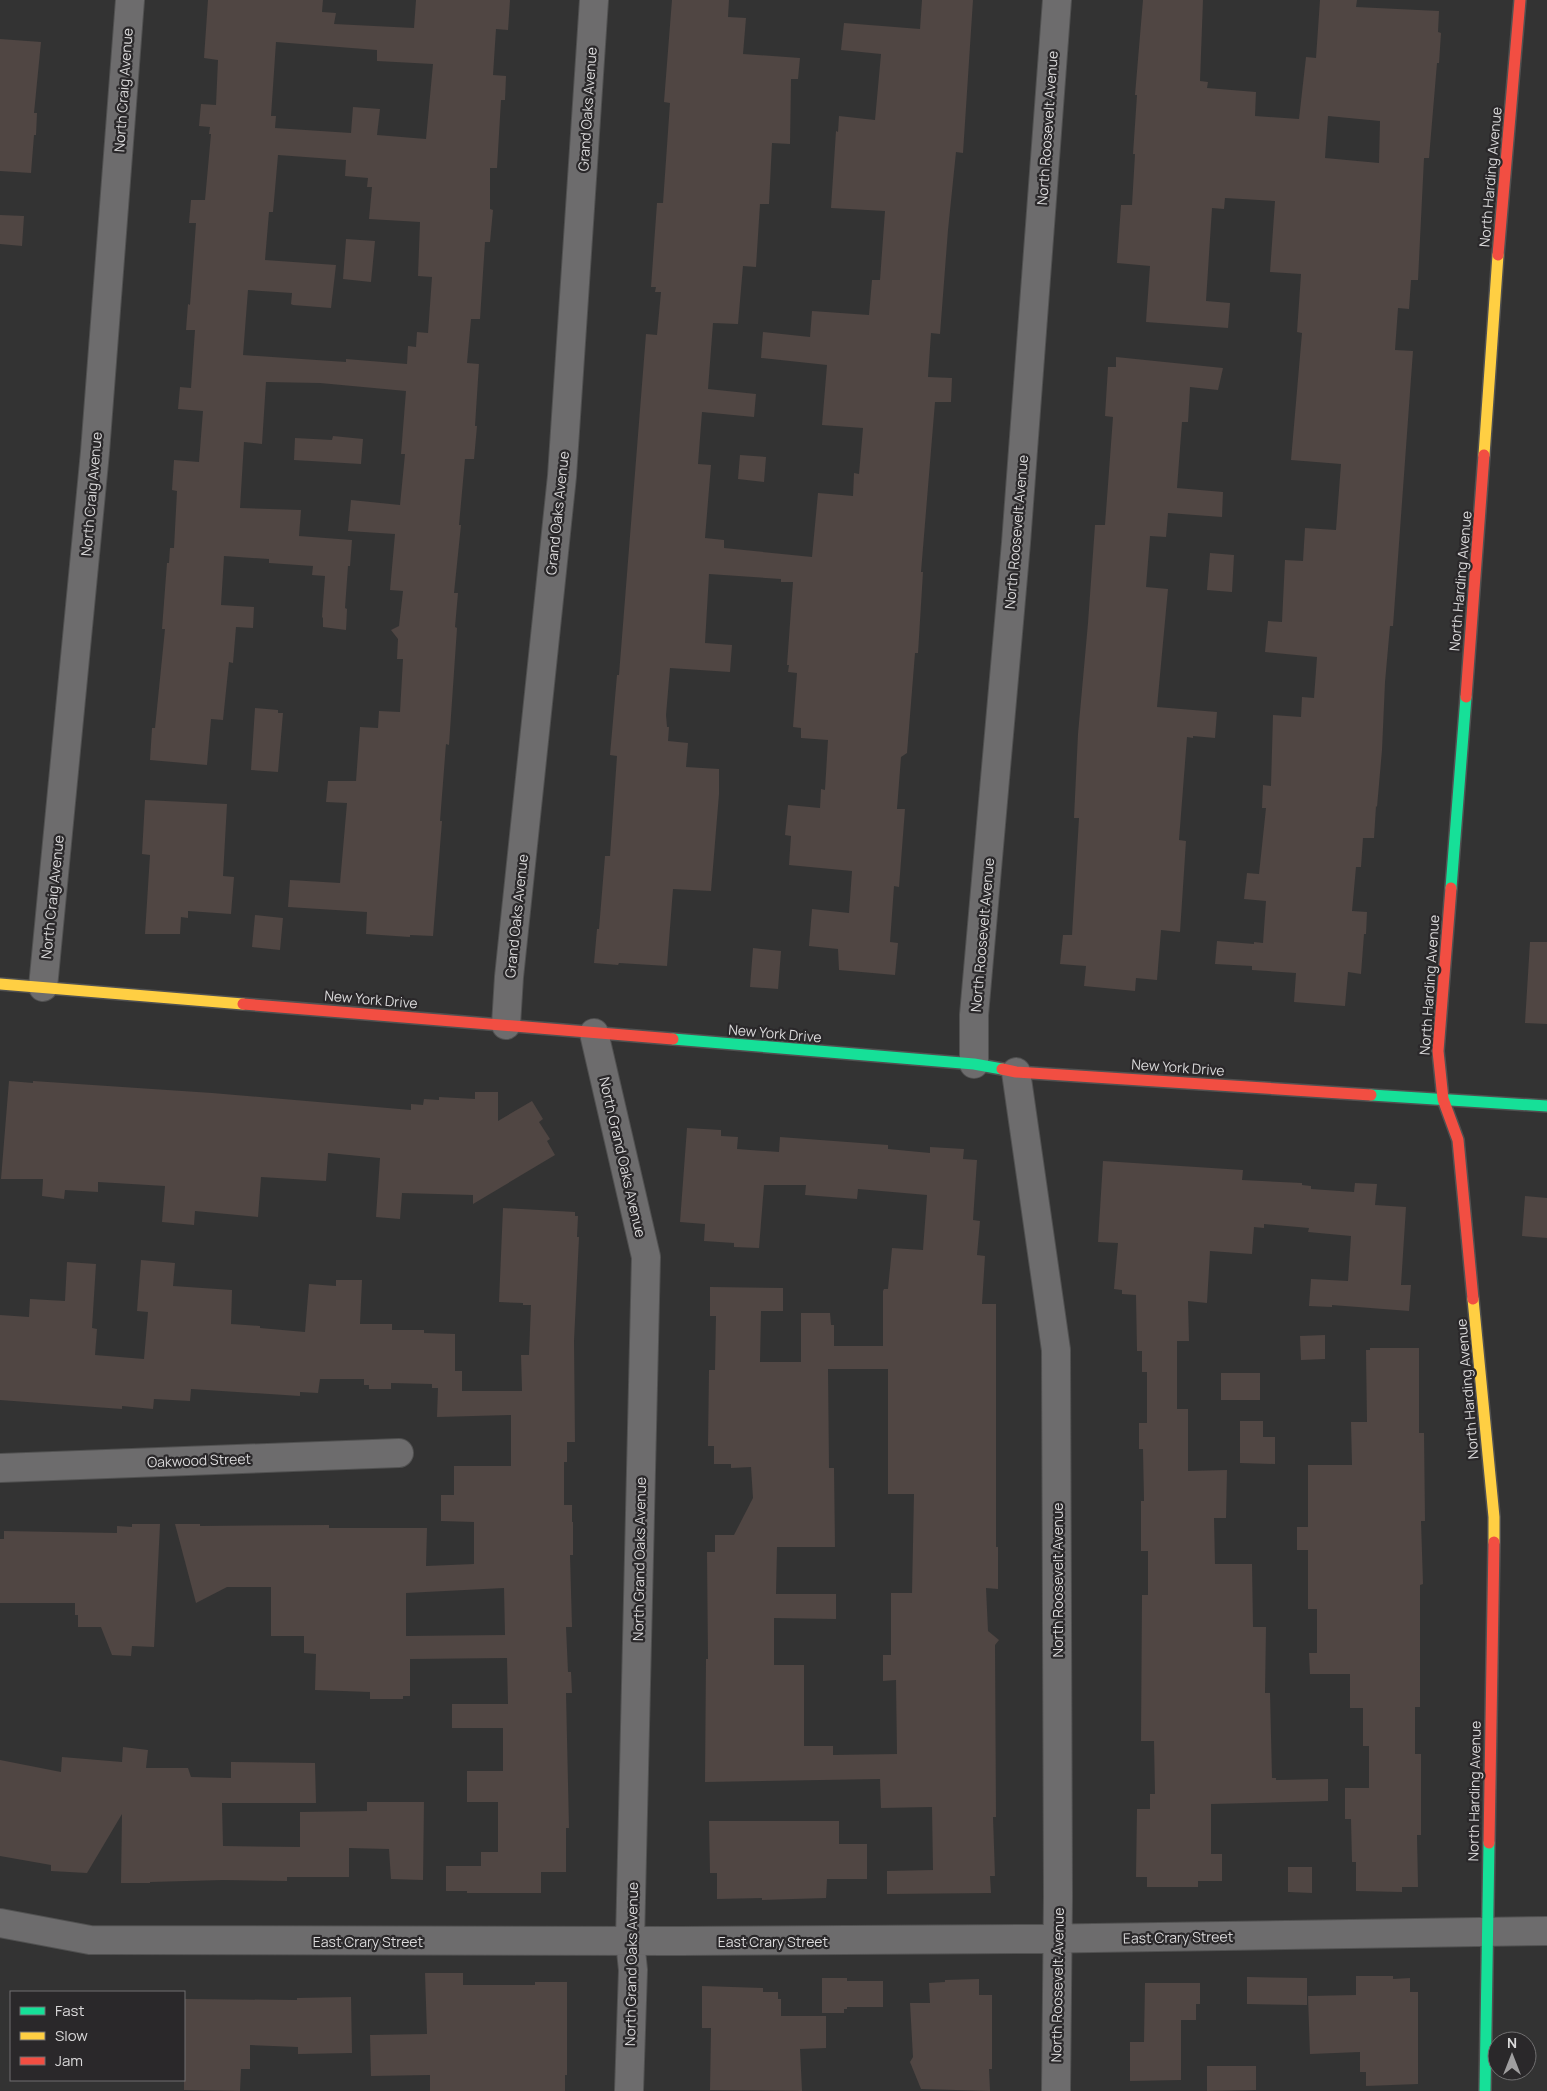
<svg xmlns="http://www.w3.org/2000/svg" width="1547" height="2091" viewBox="0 0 1547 2091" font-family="Manrope,sans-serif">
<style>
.building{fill:#504643;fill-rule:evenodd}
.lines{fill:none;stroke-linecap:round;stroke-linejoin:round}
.street-casing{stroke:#515151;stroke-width:30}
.fast-casing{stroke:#515151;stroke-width:14}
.slow-casing{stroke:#515151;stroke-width:14}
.jam-casing{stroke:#515151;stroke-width:14}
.street{stroke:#6d6c6d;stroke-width:28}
.fast{stroke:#16e098;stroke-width:11}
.slow{stroke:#ffcf43;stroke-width:11}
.jam{stroke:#f24e42;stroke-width:11}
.labels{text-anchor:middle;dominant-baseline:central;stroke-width:4.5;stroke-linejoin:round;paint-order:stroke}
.street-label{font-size:14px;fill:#dad9da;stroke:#2a282a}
</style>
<rect width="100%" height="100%" fill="#333"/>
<path class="building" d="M 208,0 L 323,0 L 322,12 L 336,13 L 334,24 L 414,28 L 416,0 L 510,0 L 508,30 L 496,29 L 493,75 L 506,76 L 505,100 L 501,100 L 497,168 L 490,168 L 490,209 L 493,210 L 490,242 L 485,242 L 480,319 L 471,319 L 467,363 L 479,364 L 475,426 L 477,426 L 474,459 L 465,459 L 459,525 L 461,525 L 454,593 L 458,593 L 455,627 L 457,628 L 449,745 L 446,744 L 440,821 L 442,821 L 433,936 L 410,935 L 410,937 L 366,934 L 367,912 L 288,907 L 290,880 L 340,883 L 347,803 L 326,802 L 328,781 L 356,781 L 360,727 L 378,728 L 379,711 L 400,712 L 403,659 L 397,659 L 398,639 L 391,630 L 399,626 L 403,591 L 390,590 L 395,534 L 348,531 L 351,500 L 400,505 L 405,454 L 401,454 L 406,391 L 320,383 L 266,382 L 262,444 L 244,442 L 240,508 L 301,510 L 299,536 L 352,540 L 350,566 L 348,566 L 345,608 L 347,609 L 346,630 L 323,627 L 323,618 L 322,617 L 325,576 L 312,575 L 313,566 L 269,563 L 269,559 L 224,556 L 221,605 L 254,607 L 253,628 L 236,627 L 233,663 L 229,662 L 223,720 L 211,719 L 207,765 L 150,760 L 152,728 L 155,728 L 165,629 L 162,629 L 167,563 L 169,563 L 170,548 L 174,548 L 177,491 L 172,490 L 174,460 L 199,462 L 203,411 L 178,409 L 180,387 L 191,388 L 195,330 L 186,330 L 188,304 L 190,305 L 196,223 L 189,223 L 191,200 L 205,200 L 211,134 L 209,134 L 210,127 L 199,126 L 201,104 L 216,105 L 218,60 L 204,58 ZM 276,42 L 377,50 L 377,61 L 433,64 L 426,139 L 377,135 L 380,109 L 353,107 L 351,133 L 275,128 L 276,116 L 271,116 ZM 278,155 L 346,160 L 345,176 L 368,178 L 367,187 L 372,187 L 369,219 L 420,222 L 418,276 L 432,277 L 428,333 L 417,332 L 416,347 L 408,346 L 407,364 L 346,359 L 346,362 L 243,355 L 248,290 L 292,293 L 291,304 L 293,305 L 331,308 L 336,265 L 265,260 L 269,212 L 273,212 Z
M 672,0 L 729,0 L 728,17 L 746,18 L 743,54 L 800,58 L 798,79 L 791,79 L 790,144 L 772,143 L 769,204 L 760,204 L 756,267 L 743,266 L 738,324 L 713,323 L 708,389 L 756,394 L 754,417 L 702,412 L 698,464 L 711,465 L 705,538 L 724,540 L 724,548 L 812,557 L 818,493 L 853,496 L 854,473 L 859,474 L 863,428 L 822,425 L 827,365 L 761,358 L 763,332 L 810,337 L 812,311 L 869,315 L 872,280 L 880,280 L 885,211 L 831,208 L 836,131 L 838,132 L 839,116 L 875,120 L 881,54 L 841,50 L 844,23 L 920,29 L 922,0 L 973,0 L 963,153 L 956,152 L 948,230 L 940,334 L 931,333 L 928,377 L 952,378 L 951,402 L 935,402 L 921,572 L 923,572 L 918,653 L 915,653 L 907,753 L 901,757 L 897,809 L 905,809 L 899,887 L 894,886 L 890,942 L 898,943 L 895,975 L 839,970 L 838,949 L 809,946 L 812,909 L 849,913 L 852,871 L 789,865 L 791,836 L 785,835 L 788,805 L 820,808 L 821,789 L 825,790 L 828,740 L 801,738 L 801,728 L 793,727 L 797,673 L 788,672 L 789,665 L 787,665 L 793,582 L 781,582 L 781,579 L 709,574 L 705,643 L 732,645 L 730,672 L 670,668 L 666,715 L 667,727 L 669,727 L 668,741 L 688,743 L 686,767 L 719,769 L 719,794 L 711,891 L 673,889 L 667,966 L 619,963 L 618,965 L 594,963 L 597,929 L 599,929 L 605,856 L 610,856 L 617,756 L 610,755 L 617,675 L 619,675 L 646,334 L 657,335 L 661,292 L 655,292 L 656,287 L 651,287 L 657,203 L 663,203 L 670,103 L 664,102 Z
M 1143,0 L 1203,0 L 1200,81 L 1208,82 L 1207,88 L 1256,92 L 1255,116 L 1299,119 L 1306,57 L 1316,58 L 1320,0 L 1357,0 L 1356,7 L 1439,11 L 1438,32 L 1441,33 L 1439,63 L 1437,63 L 1429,158 L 1424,158 L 1418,280 L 1411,280 L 1409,309 L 1398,308 L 1395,350 L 1413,351 L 1393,626 L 1390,626 L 1385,682 L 1382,750 L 1377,807 L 1376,806 L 1374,838 L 1363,838 L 1361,867 L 1356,867 L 1352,911 L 1367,912 L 1366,934 L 1364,934 L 1361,974 L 1348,972 L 1345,1006 L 1294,1002 L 1296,973 L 1252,970 L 1252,966 L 1215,964 L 1217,941 L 1254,944 L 1254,942 L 1263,943 L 1266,901 L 1244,899 L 1247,873 L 1259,874 L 1266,808 L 1262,808 L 1263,785 L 1271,786 L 1273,715 L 1301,717 L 1302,697 L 1314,698 L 1317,657 L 1265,652 L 1268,621 L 1282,622 L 1285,560 L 1303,561 L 1305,528 L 1336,530 L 1341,464 L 1291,460 L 1302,333 L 1297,332 L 1301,274 L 1270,272 L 1275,201 L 1225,198 L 1224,209 L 1212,208 L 1206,301 L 1230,303 L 1228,328 L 1146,322 L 1150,266 L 1117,263 L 1121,205 L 1132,205 L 1135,154 L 1133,154 L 1137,95 L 1135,95 ZM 1328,116 L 1380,121 L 1379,163 L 1325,158 Z
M 0,39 L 41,42 L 34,113 L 37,113 L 36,135 L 34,135 L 31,173 L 0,171 Z
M 0,215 L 24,216 L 22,246 L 0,244 Z
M 346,239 L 375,241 L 371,282 L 343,279 Z
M 1116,357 L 1223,368 L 1218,390 L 1190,387 L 1188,422 L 1182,422 L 1177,488 L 1223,492 L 1222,517 L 1168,513 L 1166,537 L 1150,536 L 1146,587 L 1168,589 L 1157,707 L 1217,712 L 1215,738 L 1193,736 L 1193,738 L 1187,737 L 1179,840 L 1186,841 L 1180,932 L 1161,930 L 1157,980 L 1136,978 L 1135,991 L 1084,986 L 1086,966 L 1060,964 L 1063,935 L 1072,935 L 1079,818 L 1074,818 L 1078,734 L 1088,623 L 1095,525 L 1105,525 L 1113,417 L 1105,416 L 1108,367 L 1116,367 Z
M 333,436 L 363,439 L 361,464 L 294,460 L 295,438 L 332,440 Z
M 740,455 L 766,457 L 764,482 L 738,479 Z
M 1210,553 L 1234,555 L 1232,592 L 1207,590 Z
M 255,708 L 278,710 L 278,713 L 283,713 L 278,772 L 251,770 Z
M 145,800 L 227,804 L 223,876 L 234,877 L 231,914 L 188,911 L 188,918 L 181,917 L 180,934 L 145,934 L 150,855 L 142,854 Z
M 255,915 L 283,918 L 280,950 L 252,947 Z
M 1530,942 L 1547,942 L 1547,1024 L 1525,1023 Z
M 753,948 L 781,951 L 778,989 L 750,987 Z
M 9,1081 L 33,1083 L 33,1081 L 212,1093 L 411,1110 L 411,1104 L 423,1105 L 424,1099 L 439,1100 L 439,1097 L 475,1099 L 475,1092 L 498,1092 L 498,1121 L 532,1101 L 543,1119 L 539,1122 L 550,1139 L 547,1141 L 555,1155 L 473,1204 L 473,1195 L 402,1193 L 400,1219 L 376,1217 L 380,1158 L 328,1153 L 326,1181 L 261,1177 L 258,1217 L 195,1211 L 194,1225 L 162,1222 L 165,1186 L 98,1182 L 98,1192 L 65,1190 L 64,1199 L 42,1196 L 43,1179 L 1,1179 Z
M 687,1128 L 721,1130 L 721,1136 L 738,1137 L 737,1149 L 779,1152 L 780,1137 L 888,1145 L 888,1149 L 930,1153 L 930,1147 L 964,1149 L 963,1159 L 977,1160 L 973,1220 L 980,1221 L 977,1255 L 985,1256 L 982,1304 L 996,1304 L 996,1547 L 998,1547 L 998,1589 L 986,1588 L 988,1631 L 999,1640 L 995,1645 L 996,1817 L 993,1817 L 995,1876 L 990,1876 L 991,1893 L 887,1894 L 887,1871 L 933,1870 L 932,1807 L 881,1808 L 880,1779 L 705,1782 L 706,1659 L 708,1659 L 707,1552 L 715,1552 L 715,1535 L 734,1535 L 753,1498 L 751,1467 L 731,1468 L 731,1464 L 714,1464 L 714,1446 L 708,1446 L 709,1370 L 715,1370 L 716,1316 L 710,1316 L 710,1287 L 783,1288 L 783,1311 L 761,1311 L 760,1362 L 801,1362 L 801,1313 L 830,1313 L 831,1325 L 834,1325 L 834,1346 L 883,1346 L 883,1291 L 884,1289 L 888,1289 L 892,1248 L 923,1250 L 927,1195 L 858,1189 L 857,1199 L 805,1195 L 806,1185 L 764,1185 L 759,1248 L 734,1247 L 734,1243 L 704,1241 L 705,1224 L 680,1222 ZM 828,1369 L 888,1369 L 888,1494 L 914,1494 L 912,1593 L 891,1593 L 891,1655 L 883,1655 L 883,1681 L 896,1680 L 897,1754 L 833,1755 L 833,1746 L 804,1746 L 804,1665 L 774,1665 L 774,1618 L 836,1619 L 836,1594 L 776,1594 L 777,1547 L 835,1547 L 834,1468 L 829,1468 Z
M 1103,1161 L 1243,1170 L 1242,1180 L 1302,1183 L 1302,1185 L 1311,1186 L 1311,1189 L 1354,1192 L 1355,1183 L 1377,1184 L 1375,1205 L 1406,1207 L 1401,1285 L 1411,1285 L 1409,1311 L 1332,1305 L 1332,1307 L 1309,1306 L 1311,1279 L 1348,1281 L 1351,1236 L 1308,1232 L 1309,1228 L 1264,1224 L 1264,1228 L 1254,1227 L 1252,1254 L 1210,1251 L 1207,1303 L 1188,1301 L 1189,1341 L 1177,1341 L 1177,1409 L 1188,1409 L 1188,1471 L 1227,1470 L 1226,1518 L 1214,1518 L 1215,1564 L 1252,1564 L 1253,1627 L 1266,1627 L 1265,1693 L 1270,1693 L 1272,1778 L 1276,1778 L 1276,1780 L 1328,1779 L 1328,1801 L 1211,1804 L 1211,1854 L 1222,1854 L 1222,1881 L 1198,1881 L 1198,1887 L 1147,1887 L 1147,1877 L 1136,1877 L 1137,1809 L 1150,1809 L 1150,1794 L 1155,1794 L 1154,1741 L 1141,1741 L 1142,1595 L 1148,1595 L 1148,1551 L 1141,1551 L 1141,1501 L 1144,1501 L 1143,1449 L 1139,1449 L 1139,1423 L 1147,1423 L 1147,1372 L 1142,1372 L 1142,1351 L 1137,1351 L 1136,1295 L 1122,1294 L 1122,1290 L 1114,1289 L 1118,1243 L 1098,1242 Z
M 1525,1196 L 1547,1198 L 1547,1238 L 1522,1236 Z
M 503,1208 L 575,1212 L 575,1216 L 578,1216 L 577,1237 L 579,1237 L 574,1341 L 575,1442 L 567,1442 L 567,1462 L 564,1462 L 564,1505 L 572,1505 L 572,1522 L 573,1522 L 573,1555 L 570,1555 L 572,1627 L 566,1627 L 568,1672 L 571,1672 L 572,1693 L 566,1693 L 569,1828 L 566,1828 L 566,1872 L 541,1872 L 541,1893 L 467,1893 L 467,1891 L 446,1891 L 446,1866 L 481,1866 L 481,1852 L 498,1852 L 498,1802 L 467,1802 L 467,1771 L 503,1771 L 503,1728 L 452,1728 L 452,1704 L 508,1704 L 507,1658 L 410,1659 L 410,1696 L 403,1696 L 403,1699 L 370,1699 L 370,1692 L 315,1690 L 316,1654 L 304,1653 L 304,1636 L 271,1636 L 271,1587 L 227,1587 L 196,1603 L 175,1524 L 200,1524 L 200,1526 L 329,1525 L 329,1528 L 427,1528 L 426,1566 L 474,1564 L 474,1522 L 441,1521 L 441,1495 L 454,1495 L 454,1466 L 511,1466 L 511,1415 L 437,1417 L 438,1388 L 432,1388 L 432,1384 L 391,1383 L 391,1389 L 369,1389 L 369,1385 L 364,1385 L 364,1379 L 320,1379 L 318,1393 L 300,1392 L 300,1396 L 191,1389 L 190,1401 L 154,1399 L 153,1409 L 122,1406 L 122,1409 L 0,1400 L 0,1315 L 29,1317 L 30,1299 L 65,1301 L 67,1262 L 96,1264 L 92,1328 L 97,1329 L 95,1355 L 144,1359 L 148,1312 L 137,1311 L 141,1260 L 175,1263 L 173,1286 L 232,1290 L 231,1324 L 260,1326 L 260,1328 L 305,1332 L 309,1284 L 336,1286 L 336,1280 L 362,1280 L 360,1324 L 392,1324 L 392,1330 L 424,1330 L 424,1333 L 455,1334 L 455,1371 L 462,1371 L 462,1391 L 522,1391 L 521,1355 L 529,1355 L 531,1305 L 523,1305 L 523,1303 L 499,1302 ZM 504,1588 L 505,1635 L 406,1636 L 406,1593 Z
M 1325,1335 L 1325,1359 L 1301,1360 L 1300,1336 Z
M 1370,1348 L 1419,1348 L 1419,1433 L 1424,1433 L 1425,1521 L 1421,1521 L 1423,1584 L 1420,1585 L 1420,1707 L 1415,1707 L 1415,1754 L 1421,1754 L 1421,1835 L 1417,1835 L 1418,1887 L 1402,1887 L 1402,1892 L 1356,1891 L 1356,1862 L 1352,1862 L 1351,1819 L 1345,1819 L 1345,1788 L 1369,1788 L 1369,1746 L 1363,1746 L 1363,1708 L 1350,1708 L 1350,1674 L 1310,1674 L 1309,1653 L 1317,1653 L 1317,1609 L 1308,1609 L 1308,1550 L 1297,1550 L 1297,1527 L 1308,1527 L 1308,1465 L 1352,1465 L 1351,1422 L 1367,1422 L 1366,1350 L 1370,1350 Z
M 1221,1373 L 1260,1373 L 1260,1400 L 1221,1400 Z
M 1240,1421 L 1263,1421 L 1263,1437 L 1275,1437 L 1275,1464 L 1240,1463 Z
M 132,1524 L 160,1524 L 154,1647 L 132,1646 L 131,1656 L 112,1655 L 101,1627 L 78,1627 L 78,1615 L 75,1615 L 75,1603 L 0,1603 L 0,1539 L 4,1539 L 4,1531 L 117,1533 L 117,1526 L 132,1527 Z
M 123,1747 L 148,1750 L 146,1768 L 188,1768 L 191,1777 L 231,1778 L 231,1762 L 315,1763 L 316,1803 L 222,1803 L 223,1846 L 300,1847 L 300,1812 L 367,1811 L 367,1802 L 424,1802 L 423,1880 L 391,1879 L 389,1849 L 349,1848 L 349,1877 L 287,1877 L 287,1881 L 223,1880 L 150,1882 L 150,1883 L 121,1883 L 122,1814 L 87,1873 L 51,1871 L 51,1865 L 0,1856 L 0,1760 L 61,1772 L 62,1757 L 122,1762 Z
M 709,1821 L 839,1821 L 839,1844 L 867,1844 L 867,1879 L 827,1879 L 826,1898 L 762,1900 L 762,1898 L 717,1899 L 717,1873 L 710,1873 Z
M 1288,1867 L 1312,1867 L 1312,1893 L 1288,1892 Z
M 425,1973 L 463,1973 L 463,1985 L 535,1985 L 535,1982 L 567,1982 L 567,2075 L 565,2075 L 565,2091 L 430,2091 L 430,2075 L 371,2076 L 370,2035 L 427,2034 Z
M 1356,1976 L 1393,1976 L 1393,1979 L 1410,1978 L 1410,1992 L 1418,1992 L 1418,2084 L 1366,2086 L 1366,2072 L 1360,2072 L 1360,2052 L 1310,2054 L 1308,1996 L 1356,1995 Z
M 1247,1977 L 1307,1978 L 1307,2005 L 1247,2004 Z
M 822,1978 L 847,1978 L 847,1981 L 883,1981 L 883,2007 L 847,2007 L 847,2009 L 844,2009 L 844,2013 L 822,2013 Z
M 979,1979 L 979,1995 L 992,1995 L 992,2069 L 989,2069 L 990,2091 L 921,2089 L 910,2062 L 913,2057 L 910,2003 L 930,2003 L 929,1983 L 945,1982 L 945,1980 Z
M 1145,1983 L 1200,1983 L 1200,2004 L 1196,2004 L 1196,2020 L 1181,2020 L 1181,2080 L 1130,2081 L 1130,2042 L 1144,2042 Z
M 702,1986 L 763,1988 L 763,1992 L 778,1992 L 778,1999 L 781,1999 L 781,2016 L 826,2016 L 826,2048 L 800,2049 L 802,2091 L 710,2090 L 711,2028 L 702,2028 Z
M 351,1997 L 352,2053 L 298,2054 L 298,2047 L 250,2045 L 250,2069 L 241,2069 L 240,2091 L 184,2090 L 184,1999 L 297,2000 L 297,1998 Z
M 1207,2066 L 1256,2066 L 1256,2090 L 1207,2091 Z"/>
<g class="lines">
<g class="street-casing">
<path id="street" d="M 43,987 L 95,452 L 130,0
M 506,1025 L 509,977 L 562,476 L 594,0
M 594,1033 L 646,1257 L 630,1941 L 633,1970 L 629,2091
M 974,1064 L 974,1015 L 1016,543 L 1057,0
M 1016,1072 L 1056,1350 L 1058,1896 L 1056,2091
M 0,1468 L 399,1453
M 0,1923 L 90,1940 L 680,1941 L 1029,1939 L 1547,1931"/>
</g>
<g class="fast-casing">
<path id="fast" d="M 1451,888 L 1466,697
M 673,1039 L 974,1064 L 1002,1069
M 1371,1095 L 1547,1106
M 1485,2091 L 1489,1843"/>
</g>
<g class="slow-casing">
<path id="slow" d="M 1484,455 L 1498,255
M 0,984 L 243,1004
M 1473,1299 L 1494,1517 L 1494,1542"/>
</g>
<g class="jam-casing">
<path id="jam" d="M 1498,255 L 1520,0
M 1466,697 L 1484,455
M 1451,888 L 1438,1051 L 1443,1099 L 1458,1140 L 1473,1299
M 243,1004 L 673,1039
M 1002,1069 L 1016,1072 L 1371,1095
M 1489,1843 L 1494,1542"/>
</g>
<use href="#street" class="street"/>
<use href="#fast" class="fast"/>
<use href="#slow" class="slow"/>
<use href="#jam" class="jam"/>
</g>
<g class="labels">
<g class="street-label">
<text transform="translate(123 90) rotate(-86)">North Craig Avenue</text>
<text transform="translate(587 109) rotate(-86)">Grand Oaks Avenue</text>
<text transform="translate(1047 128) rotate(-86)">North Roosevelt Avenue</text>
<text transform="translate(1490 177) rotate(-85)">North Harding Avenue</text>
<text transform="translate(91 494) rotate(-85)">North Craig Avenue</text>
<text transform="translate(557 513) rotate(-84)">Grand Oaks Avenue</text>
<text transform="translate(1016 532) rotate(-85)">North Roosevelt Avenue</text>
<text transform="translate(1460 581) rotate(-85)">North Harding Avenue</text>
<text transform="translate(52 897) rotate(-84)">North Craig Avenue</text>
<text transform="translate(516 916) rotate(-84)">Grand Oaks Avenue</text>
<text transform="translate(982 935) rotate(-85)">North Roosevelt Avenue</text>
<text transform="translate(1429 985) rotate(-86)">North Harding Avenue</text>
<text transform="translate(371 999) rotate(5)">New York Drive</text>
<text transform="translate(775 1033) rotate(5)">New York Drive</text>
<text transform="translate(1178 1067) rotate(4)">New York Drive</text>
<text transform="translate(623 1157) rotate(77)">North Grand Oaks Avenue</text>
<text transform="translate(1467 1389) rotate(-95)">North Harding Avenue</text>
<text transform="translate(199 1460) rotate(-2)">Oakwood Street</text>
<text transform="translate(639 1559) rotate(-89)">North Grand Oaks Avenue</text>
<text transform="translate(1057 1580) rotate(-90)">North Roosevelt Avenue</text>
<text transform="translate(1474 1791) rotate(-89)">North Harding Avenue</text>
<text transform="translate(1178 1937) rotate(-1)">East Crary Street</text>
<text x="368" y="1941">East Crary Street</text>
<text x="773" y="1941">East Crary Street</text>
<text transform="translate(631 1964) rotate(-89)">North Grand Oaks Avenue</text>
<text transform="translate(1057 1985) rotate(-89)">North Roosevelt Avenue</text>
</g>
</g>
<rect x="10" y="1991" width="175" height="90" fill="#2a282a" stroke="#706f70"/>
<rect x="20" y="2007" width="25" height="8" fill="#16e098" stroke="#706f70"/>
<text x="55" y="2016" font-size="15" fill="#dad9da">Fast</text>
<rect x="20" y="2032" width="25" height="8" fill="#ffcf43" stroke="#706f70"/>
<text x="55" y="2041" font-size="15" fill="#dad9da">Slow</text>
<rect x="20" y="2057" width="25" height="8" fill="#f24e42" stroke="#706f70"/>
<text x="55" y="2066" font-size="15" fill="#dad9da">Jam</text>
<g transform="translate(1512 2056)"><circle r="24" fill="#2a282a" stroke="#706f70"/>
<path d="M0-4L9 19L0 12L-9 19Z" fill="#a09fa0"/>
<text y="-8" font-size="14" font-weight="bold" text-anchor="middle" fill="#dad9da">N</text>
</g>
</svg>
